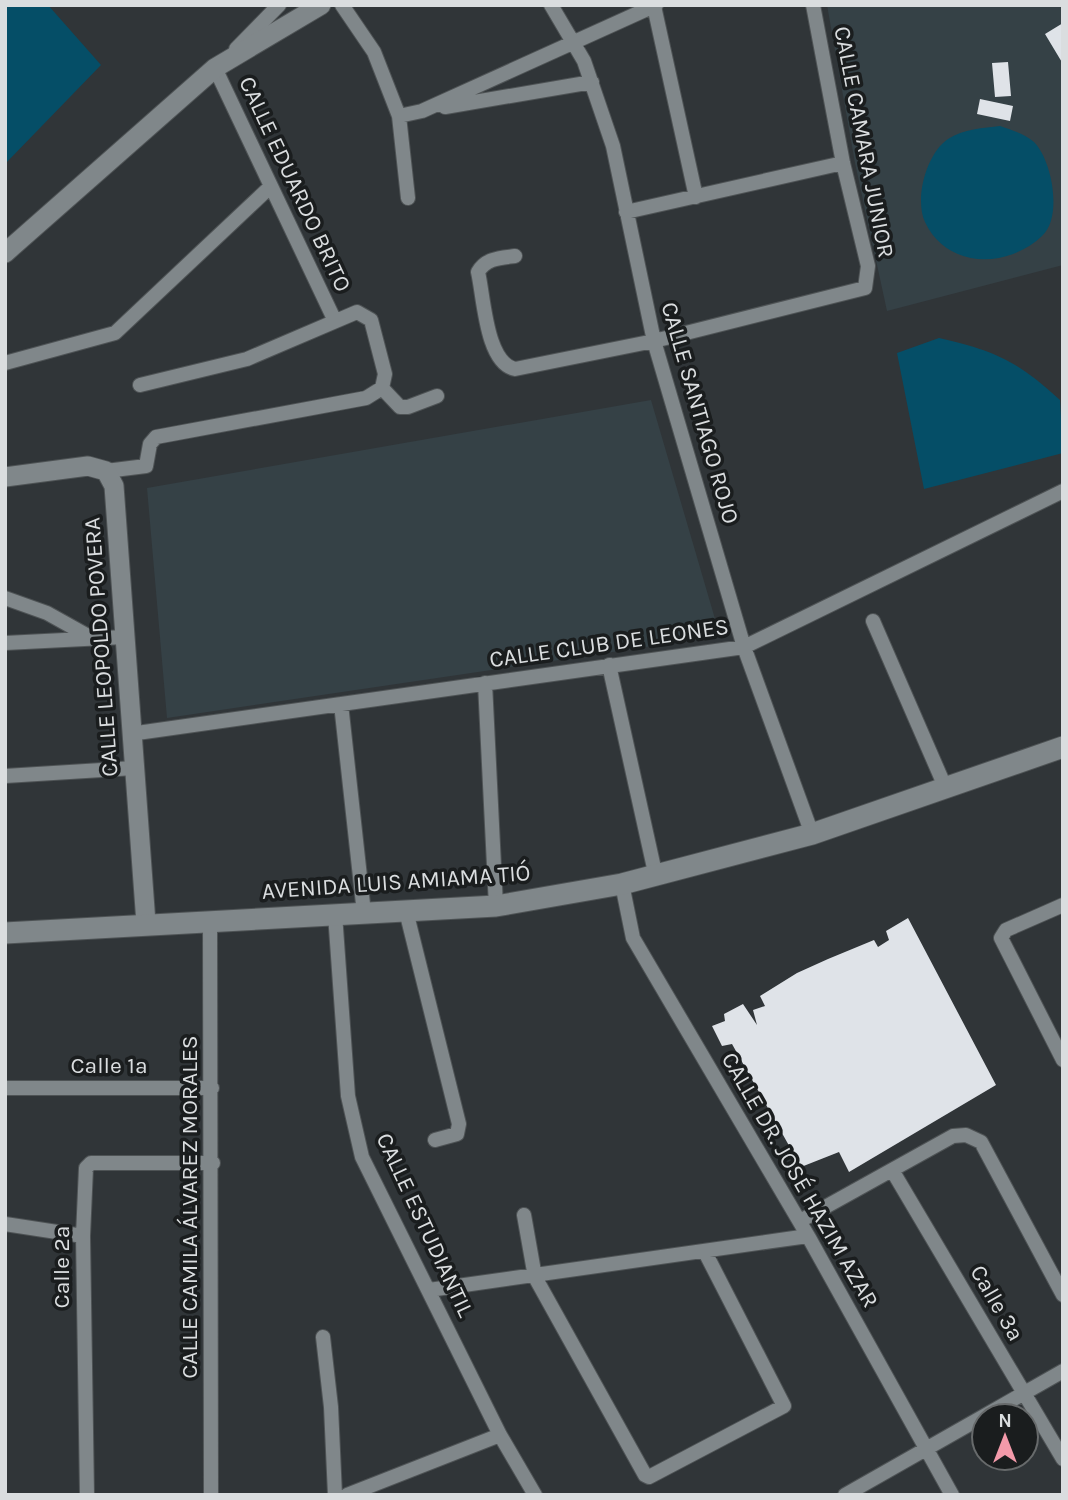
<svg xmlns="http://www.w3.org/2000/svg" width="1068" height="1500" viewBox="0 0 1068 1500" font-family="Karla,sans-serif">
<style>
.built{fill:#354146}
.green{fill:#054e67}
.building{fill:#dfe3e8}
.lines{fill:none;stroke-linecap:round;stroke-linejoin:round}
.minor-casing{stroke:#4e5355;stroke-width:16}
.tertiary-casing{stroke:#4e5355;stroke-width:21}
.secondary-casing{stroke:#4e5355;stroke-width:23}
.minor{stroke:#80878a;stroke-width:14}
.tertiary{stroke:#80878a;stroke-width:19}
.secondary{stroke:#80878a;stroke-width:21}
.labels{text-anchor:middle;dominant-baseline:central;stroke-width:7;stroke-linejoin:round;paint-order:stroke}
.street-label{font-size:23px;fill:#dadddf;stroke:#1a1d1e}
</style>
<rect width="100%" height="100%" fill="#303538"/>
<path class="built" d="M 827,5 L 1063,5 L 1063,265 L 887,311 L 855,163 Z
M 651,400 L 720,636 L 167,718 L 147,488 Z"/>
<path class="green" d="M 5,5 L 48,5 L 101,65 L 5,164 Z
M 1000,126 C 1011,130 1025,134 1034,142 C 1052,160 1063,217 1042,236 C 1007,269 947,269 925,222 C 914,198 927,153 948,139 C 963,129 984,128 1000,126 Z
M 939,338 C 996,351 1017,361 1060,400 L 1063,453 L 924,489 L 897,353 Z"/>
<path class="building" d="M 1063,23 L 1063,64 L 1045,34 Z
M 1008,62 L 1011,96 L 995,97 L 992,63 Z
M 980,99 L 1013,106 L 1010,121 L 977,114 Z
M 908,918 L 996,1085 L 849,1172 L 839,1152 L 801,1167 L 732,1044 L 722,1046 L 712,1026 L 725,1021 L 724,1014 L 743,1004 L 757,1025 L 753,1010 L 765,1006 L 760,996 L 797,973 L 828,959 L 874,940 L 878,947 L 889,940 L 886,931 Z"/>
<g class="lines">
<g class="minor-casing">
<path id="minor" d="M 342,5 L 374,52 L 399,116 L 408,198
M 551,5 L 584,61 L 613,146 L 654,341 L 744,647 L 812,834
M 654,6 L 696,197
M 236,49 L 279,5
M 215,68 L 334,319
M 445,107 L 592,82
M 399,116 L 422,111 L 656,5
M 626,212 L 843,163
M 515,256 C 500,258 486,258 478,272 C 484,298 486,363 515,369 L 654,341 L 865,288 L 868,266 L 843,163 L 813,5
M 5,363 L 115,333 L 269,188
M 382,388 L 400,407 L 408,407 L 437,396
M 106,471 L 146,466 L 150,444 L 156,437 L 366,398 L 382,388 L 385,374 L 371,320 L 357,312 L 247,359 L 140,385
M 5,598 L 47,613 L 90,637
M 873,621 L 946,789
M 5,643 L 124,637
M 609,665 L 656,877
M 485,683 L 496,906
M 341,704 L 364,913
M 130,734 L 744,647 L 1063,491
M 5,776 L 134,768
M 622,884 L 633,938 L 808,1236 L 952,1495
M 1063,905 L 1006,930 L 1001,938 L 1063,1060
M 406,911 L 459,1124 L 457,1134 L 435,1140
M 335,914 L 348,1096 L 362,1157 L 500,1435 L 535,1495
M 210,920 L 211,1495
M 5,1088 L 212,1088
M 892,1170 L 1063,1459
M 524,1215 L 535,1277 L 645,1475 L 649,1477 L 784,1406 L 705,1252
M 800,1221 L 953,1136 L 966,1135 L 981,1142 L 1063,1295
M 5,1224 L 83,1236
M 429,1290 L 808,1236
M 323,1337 L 331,1407 L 335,1495
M 984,1416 L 1063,1371
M 87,1495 L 83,1236 L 86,1168 L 91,1163 L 213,1163
M 347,1495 L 500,1435
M 845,1495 L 984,1416"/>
</g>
<g class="tertiary-casing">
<path id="tertiary" d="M 5,253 L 215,68 L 321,5
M 5,477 L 88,466 L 106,471 L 114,486 L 146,923"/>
</g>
<g class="secondary-casing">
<path id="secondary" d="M 5,933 L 496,906 L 622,884 L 812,834 L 1063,747"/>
</g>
<use href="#minor" class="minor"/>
<use href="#tertiary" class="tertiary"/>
<use href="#secondary" class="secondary"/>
</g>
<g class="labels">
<g class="street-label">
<text transform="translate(864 142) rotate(79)">CALLE CAMARA JUNIOR</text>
<text transform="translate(295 184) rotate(65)">CALLE EDUARDO BRITO</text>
<text transform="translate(700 413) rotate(74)">CALLE SANTIAGO ROJO</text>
<text transform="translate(609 643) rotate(-8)">CALLE CLUB DE LEONES</text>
<text transform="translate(101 647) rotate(-94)">CALLE LEOPOLDO POVERA</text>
<text transform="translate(396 882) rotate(-4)">AVENIDA LUIS AMIAMA TIÓ</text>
<text x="109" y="1065">Calle 1ª</text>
<text transform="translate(800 1180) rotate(60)">CALLE DR. JOSÉ HAZIM AZAR</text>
<text transform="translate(189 1207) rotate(-90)">CALLE CAMILA ÁLVAREZ MORALES</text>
<text transform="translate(425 1225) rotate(65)">CALLE ESTUDIANTIL</text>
<text transform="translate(61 1267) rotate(-90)">Calle 2ª</text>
<text transform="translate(997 1303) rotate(60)">Calle 3ª</text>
</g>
</g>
<rect width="1068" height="1500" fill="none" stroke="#dadddf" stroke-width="14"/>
<g transform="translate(1005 1437)"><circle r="33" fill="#1a1d1e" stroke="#676a6b" stroke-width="2"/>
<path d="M0-5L12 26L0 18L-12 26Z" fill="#f39aaa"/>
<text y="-10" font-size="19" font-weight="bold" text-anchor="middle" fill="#dadddf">N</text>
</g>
</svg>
